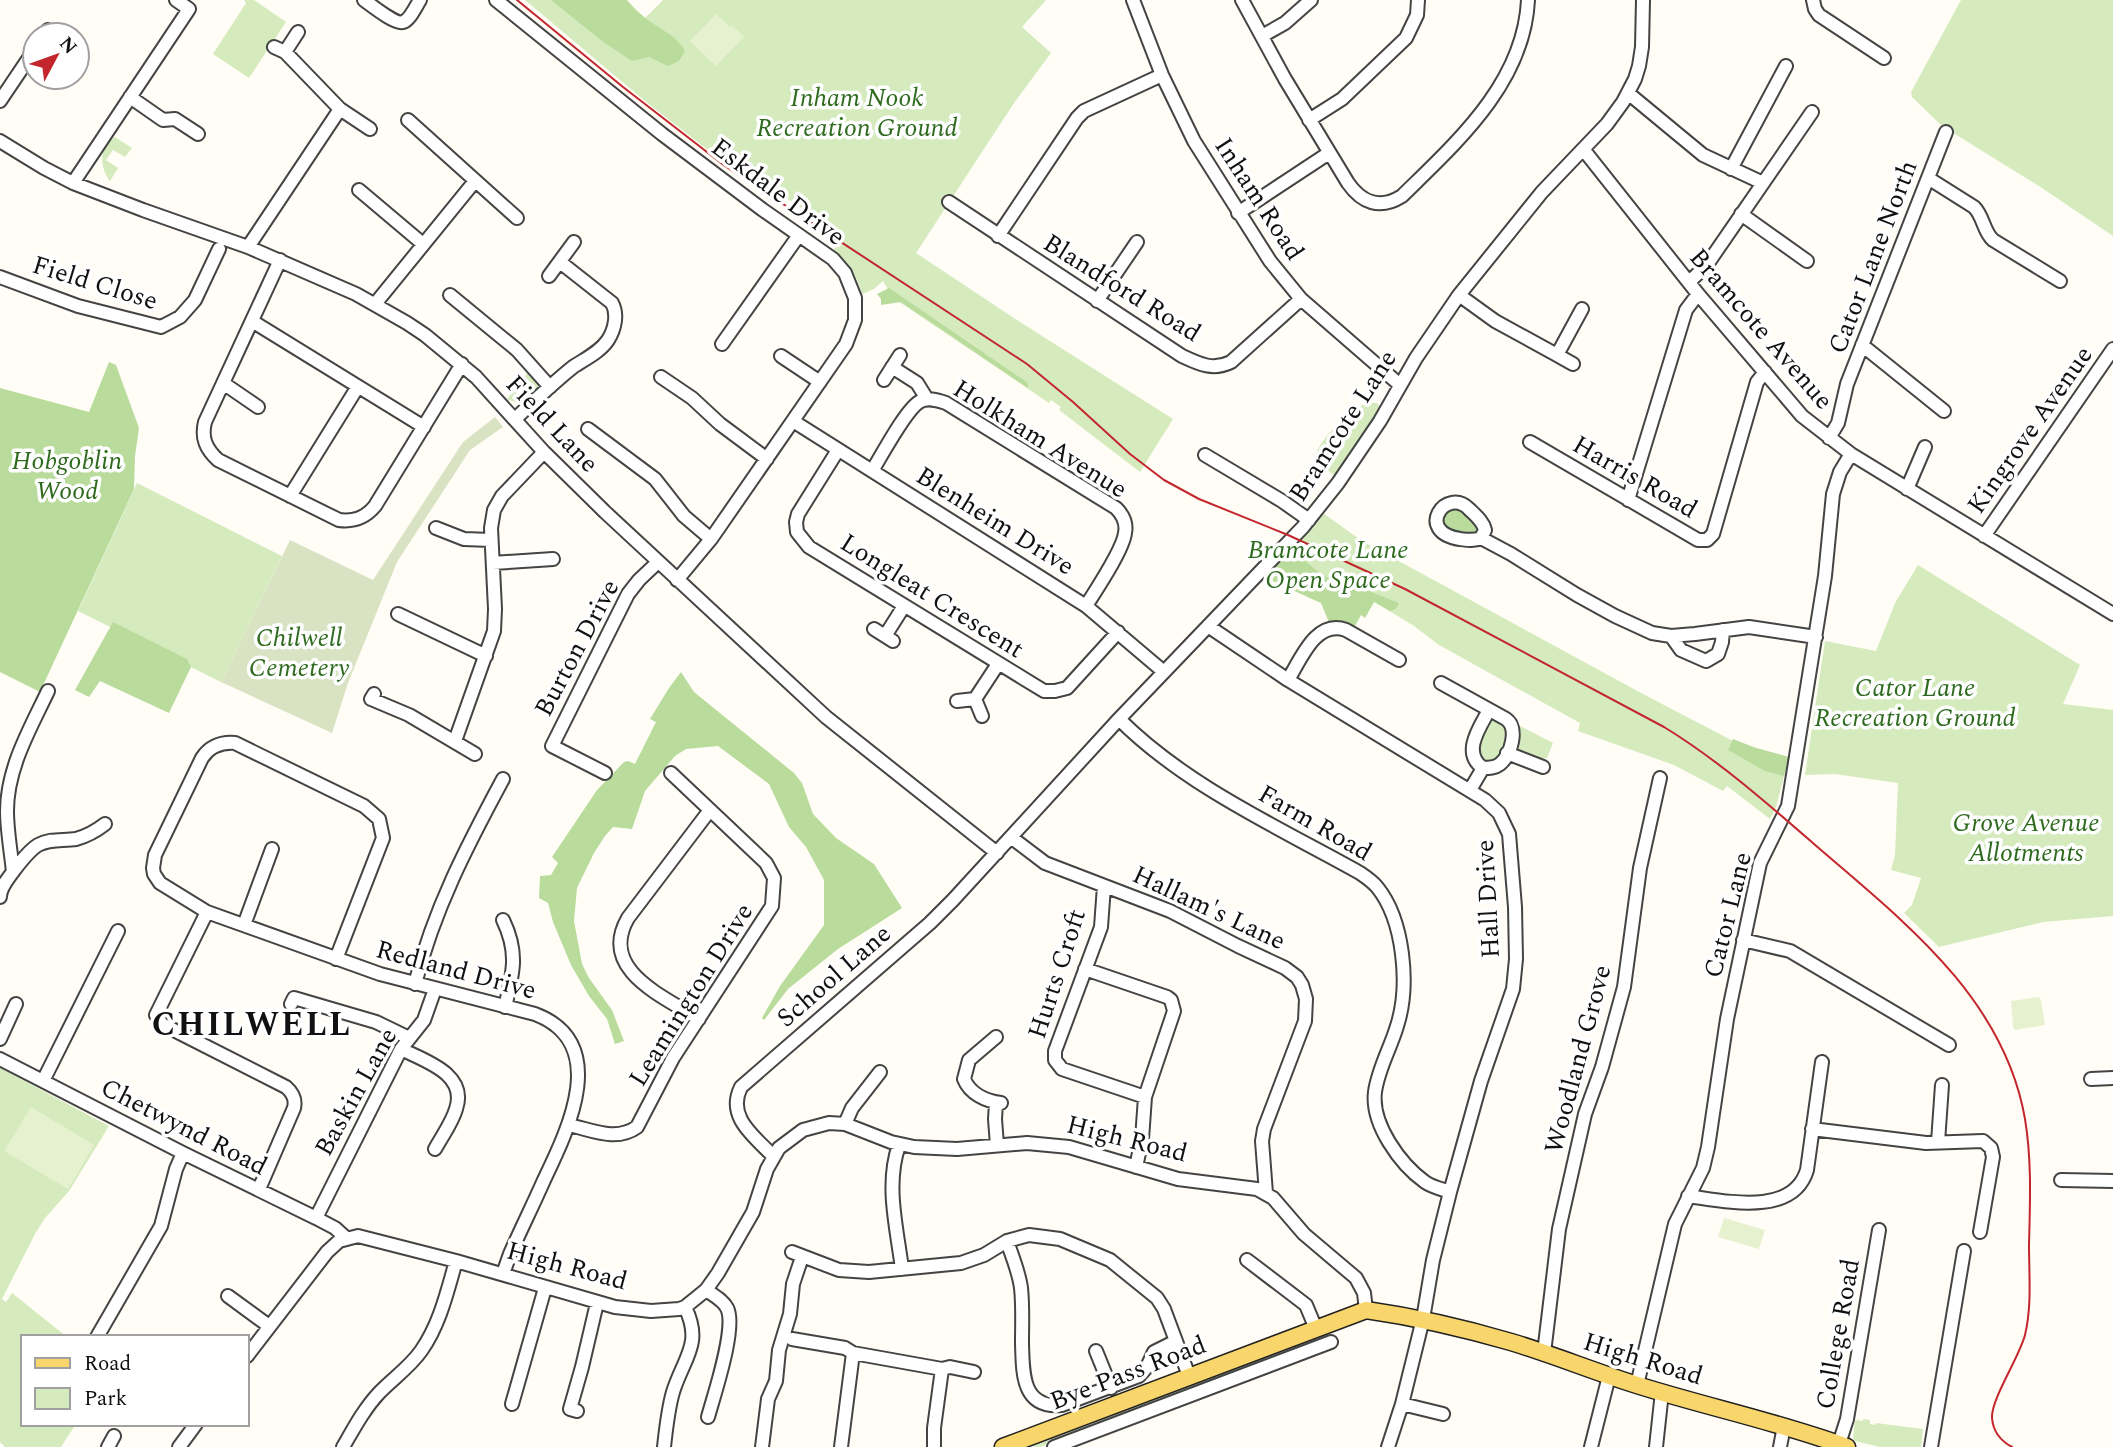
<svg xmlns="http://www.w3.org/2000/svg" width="2113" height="1447" viewBox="0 0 2113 1447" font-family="Spectral,serif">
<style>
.green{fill:#d5ebbd}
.forest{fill:#b9dc9c}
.cemetery{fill:#d9e3c4}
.pitch{fill:#e6f2cf}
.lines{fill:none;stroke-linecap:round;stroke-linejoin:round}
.minor-casing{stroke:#444;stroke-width:16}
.major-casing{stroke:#222;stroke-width:19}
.minor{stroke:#fff;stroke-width:12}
.major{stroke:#f9d66b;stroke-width:16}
.tram{stroke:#c4262e;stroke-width:2}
.labels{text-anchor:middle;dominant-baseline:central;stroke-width:7;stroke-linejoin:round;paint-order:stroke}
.park-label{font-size:26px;font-style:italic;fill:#2f6b1f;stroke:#fff}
.street-label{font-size:26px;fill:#111;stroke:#fff}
.district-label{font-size:33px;font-weight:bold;letter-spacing:2px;fill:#111;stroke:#fff}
</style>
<rect width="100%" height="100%" fill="#fffdf5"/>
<path class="green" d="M 244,0 L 254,0 L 286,22 L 249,78 L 213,54 L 246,3 Z
M 525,0 L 625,0 L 645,18 L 663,0 L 1046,0 L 1022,27 L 1051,53 L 1014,103 L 916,253 L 1020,322 L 1173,419 L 1140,472 L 1059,410 L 1061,407 L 1051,400 L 1049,403 L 892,297 L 883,281 L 874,289 L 862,294 C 857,275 848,263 833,251 L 843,236 L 774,190 L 717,157 L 645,101 Z
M 1961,0 L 2113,0 L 2113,236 L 2039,186 L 1942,126 L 1912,97 L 1911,92 Z
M 115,137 L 132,148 L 125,157 L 113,150 L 106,160 L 118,168 L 110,181 C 99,167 99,146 115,137 Z
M 529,371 L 541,383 L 539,390 L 523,405 L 507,399 Z
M 1367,403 L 1377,403 L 1381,407 L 1346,461 L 1334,475 L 1321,465 L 1316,455 C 1321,437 1350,410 1367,403 Z
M 137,483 L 282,556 L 221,682 L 78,611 Z
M 1323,513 L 1362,541 L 1643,694 L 1735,742 L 1789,757 L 1776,807 L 1770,819 L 1727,786 L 1723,791 L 1674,765 L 1578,731 L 1580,723 L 1439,645 L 1414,626 L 1365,596 L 1347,623 L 1329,622 L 1321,603 L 1264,577 Z
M 1918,565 L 2080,665 L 2063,704 L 2113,710 L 2113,916 L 2043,922 L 1939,947 L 1904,913 L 1912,905 L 1921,878 L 1891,870 L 1895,855 L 1898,783 L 1835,774 L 1805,775 L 1825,641 L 1876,651 L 1895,603 Z
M 1494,719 L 1505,721 L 1510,736 L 1497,762 L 1483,763 L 1475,752 L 1488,721 Z
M 1520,726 L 1553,743 L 1547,758 C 1538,760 1522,755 1516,746 L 1519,737 Z
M 0,1068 L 109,1126 L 69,1191 L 45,1218 L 35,1234 L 2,1299 L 6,1302 L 12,1293 L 67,1337 L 23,1337 L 23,1424 L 76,1424 L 61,1447 L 5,1447 L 0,1442 Z
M 1265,1356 L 1267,1362 L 1040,1447 L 1026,1446 Z
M 1863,1419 L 1870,1420 L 1870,1424 L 1875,1425 L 1876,1423 L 1923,1429 L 1921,1447 L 1880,1447 L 1855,1441 L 1853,1438 L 1855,1420 L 1863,1421 Z"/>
<path class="forest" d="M 551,0 L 627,0 C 632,6 638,12 644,17 C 657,28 677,35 685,51 L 679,61 L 668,66 L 649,57 L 632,61 L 602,41 Z
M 889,288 L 1028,383 L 1028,388 L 901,302 L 881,305 L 881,299 L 877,294 Z
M 109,362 L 116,365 L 139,428 L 135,456 L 134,489 L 40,692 L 0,672 L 0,388 L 89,412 Z
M 1460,507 L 1477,524 L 1479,532 L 1475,537 L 1446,531 L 1441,520 L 1448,510 Z
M 1290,549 L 1321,574 L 1338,583 L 1366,590 L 1399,603 C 1397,608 1395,610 1390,611 L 1374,602 L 1365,618 L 1361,615 L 1355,626 L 1342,622 L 1329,622 L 1321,603 L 1264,577 Z
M 113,622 L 187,659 L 191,667 L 169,713 L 100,681 L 89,697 L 75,690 Z
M 681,672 L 694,692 L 794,773 L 802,783 L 813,814 L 836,838 L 874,864 L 902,908 L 838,949 L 788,989 L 764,1020 L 762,1018 L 780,986 L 824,925 L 824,880 L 806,847 L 789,827 L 769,784 L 718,746 L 686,749 L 675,756 L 645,791 L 632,829 L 613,827 L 605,836 L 594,853 L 577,888 L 574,921 L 582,964 L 589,978 L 612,1010 L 624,1041 L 615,1044 L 607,1019 L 589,996 L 571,965 L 553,922 L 548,903 L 539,898 L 540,876 L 551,875 L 558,863 L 552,857 L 597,790 L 624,762 L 628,761 L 635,764 L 656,722 L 650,719 L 669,688 Z
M 1733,739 L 1756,748 L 1789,757 L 1784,776 L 1765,771 L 1728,750 Z"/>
<path class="cemetery" d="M 495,417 L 503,427 L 470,450 L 397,562 L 348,683 L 332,733 L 221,682 L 290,540 L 373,580 L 463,442 Z"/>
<path class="pitch" d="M 716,14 L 730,27 L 732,25 L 744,37 L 716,66 L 690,41 Z
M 2039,997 L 2041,1000 L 2045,1025 L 2015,1030 L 2013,1027 L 2011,1001 Z
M 31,1107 L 94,1145 L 68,1189 L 4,1151 Z
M 1724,1218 L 1765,1230 L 1759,1249 L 1718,1237 Z"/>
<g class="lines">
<g class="minor-casing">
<path id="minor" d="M 364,0 C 371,5 396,25 403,22 C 410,20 416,6 420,0
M 496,0 L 662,134 L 763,210 L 833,259 L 845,273 L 855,298 L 855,320 L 846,344 L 711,539 L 677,580
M 1133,0 L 1162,75 L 1194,141 L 1270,261 L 1301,299 L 1400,385
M 1242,0 L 1285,79 L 1348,183 C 1362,203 1380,210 1402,196 C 1457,142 1524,83 1528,0
M 1813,0 L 1815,9 L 1819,15 L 1884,58
M 44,35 L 48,30 L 55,35
M 1262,36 L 1285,23 L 1311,0
M 274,47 L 285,52 L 340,109
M 285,52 L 298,32
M 1628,93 L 1703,155 L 1763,183
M 130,97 L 163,120 L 175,119 L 198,134
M 0,101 L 35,49
M 408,120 L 517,218
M 1309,120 L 1342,99 L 1406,38 L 1417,15 L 1418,0
M 0,141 L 44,168 L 73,183 L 143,210 L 248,247 L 356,294 L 407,323 L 425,335 L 476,377 L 544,452 L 605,512 L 826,717 L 997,853
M 1583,149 L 1698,294 L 1802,416 L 1851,454 L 2113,614
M 1731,169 L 1786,66
M 1928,178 L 1974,207 C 1984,217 1983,231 1993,240 L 2060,281
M 73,183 L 189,9 L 176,0
M 359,190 L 423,244
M 949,202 L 1182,356 C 1199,364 1213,371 1231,362 L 1301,299
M 1238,213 L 1329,153
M 1741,214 L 1807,261
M 998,236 L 1077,118 L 1084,111 L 1162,75
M 248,247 L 340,109 L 370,129
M 280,260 L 205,422 C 201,438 206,449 218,460 L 339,520 C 354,522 365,518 375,506 L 462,364
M 549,276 L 574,242
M 0,277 L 78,306 L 161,327 L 180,317 L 195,300 L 219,249
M 1689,282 L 1706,266 L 1812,112
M 450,295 L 517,350 L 550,387
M 1459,295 L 1495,321 L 1557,355 L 1582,309
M 1097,301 L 1137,242
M 375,304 L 475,181
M 252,321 L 424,427
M 722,344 L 799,235
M 1862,345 L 1944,411
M 1557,355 L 1573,364
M 781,356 L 820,382
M 892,367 L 917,383 L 927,399
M 661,377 L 692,398 L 720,424 L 767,459
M 884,380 L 900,355
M 223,383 L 258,407
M 515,419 C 534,401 553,383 573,367 C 585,359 600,352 608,340 C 615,329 618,314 612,303 L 560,262
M 793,421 L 1086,606 L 1164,672
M 588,429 L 655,479 L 684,516 L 711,539
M 1829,438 L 1838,423 L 1847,384 L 1946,132
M 1530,442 L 1698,540 L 1707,540 L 1713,534 L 1757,382 L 1765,372
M 838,450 L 798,514 L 796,522 L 797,532 L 809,547 L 1044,691 L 1055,691 L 1067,688 L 1118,632
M 1205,455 L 1282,501 L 1309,520
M 872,471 C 882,455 905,411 919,402 C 927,397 937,400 946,403 L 1116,508 C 1122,514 1127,523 1125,533 C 1123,550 1096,590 1086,606
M 1907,489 L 1925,447
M 290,496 L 357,388
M 1628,500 L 1686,310 L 1698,294
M 436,528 L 464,539 L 491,540
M 1984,536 L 2113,349
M 1481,538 L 1485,530 C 1483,521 1475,515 1469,509 C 1446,486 1414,532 1460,539 C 1468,540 1474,541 1481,538 L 1511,554 L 1577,595 L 1615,616 L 1652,633 L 1671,636 L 1695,634 L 1749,627 L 1816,637
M 493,563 L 553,559
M 398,614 L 486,656
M 1208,626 L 1288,680 L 1485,800 L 1499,813 L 1509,834 L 1515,907 L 1516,959 L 1513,989 L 1481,1081 L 1450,1192 L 1433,1260 L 1423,1319 L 1402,1404 L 1388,1447
M 874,629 L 893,641
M 885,636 L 904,606
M 1671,636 L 1681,650 L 1706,661 L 1718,654 L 1722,642 L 1723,630
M 1288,680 C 1301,659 1316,619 1346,630 L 1399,660
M 1441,683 L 1506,719 C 1519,728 1511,755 1500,764 C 1495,768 1489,768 1483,768
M 374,694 L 371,699 L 409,715 L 475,754
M 975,699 L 998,664
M 957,701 L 975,699 L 982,716
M 1119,719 C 1186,786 1278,827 1360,873 C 1366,877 1372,881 1377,887 C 1404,920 1410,986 1397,1026 C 1391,1047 1378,1069 1375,1092 C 1371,1124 1400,1164 1425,1182 C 1432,1187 1442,1189 1450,1192
M 455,741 L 494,631 L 495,609 L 491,528 L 494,510 L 502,496 L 544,452
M 1507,753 L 1543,767
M 605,773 L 552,746 L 628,594 L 639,580 L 658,562
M 1470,790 L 1483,768 C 1461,753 1480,727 1489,710
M 1012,838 L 1045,863 L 1170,911 L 1238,946 L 1285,968 L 1297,977 L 1302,985 L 1306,999 L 1305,1021 L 1264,1129 L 1262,1141 L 1266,1193
M 13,872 C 11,852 7,831 7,811 C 7,768 30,729 48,691
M 1104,886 L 1101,927 L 1055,1051 L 1055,1060 L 1062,1069 L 1145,1097
M 0,897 C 0,888 7,880 12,873 C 19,864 28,851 38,845 C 50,838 63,841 76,839 C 87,836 96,831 105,824
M 207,912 L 156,1015 L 162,1024 L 286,1087 C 293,1093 296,1099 294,1108 L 259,1189
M 503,920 C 519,953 513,973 505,1007
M 244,925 L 272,849
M 1743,940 L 1790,951 L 1949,1045
M 336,959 L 383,838 L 379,819 L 364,806 L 235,743 C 221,742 210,746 202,758 L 155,855 L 153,868 L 154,874 L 160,883 L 207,912 L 380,974 L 535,1014 C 611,1043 568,1130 544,1180 C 533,1205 521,1229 510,1254 L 503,1274
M 1085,969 L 1167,997 L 1171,1000 L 1174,1011 L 1145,1097 L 1142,1139 L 1136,1167
M 415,984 C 434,909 467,846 503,779
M 291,1004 L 294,998 L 376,1022 L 409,1038
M 699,1019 C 663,996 598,970 628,918 L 710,810
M 996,1037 L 969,1060 L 964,1079 C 970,1094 986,1101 1001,1103
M 0,1039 L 16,1004
M 401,1049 C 425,1061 468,1074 456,1109 C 452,1123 442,1136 435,1149
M 0,1059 L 183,1153 L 316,1218 L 335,1228 L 346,1238
M 2091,1079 L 2113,1078
M 43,1081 L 118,931
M 996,1103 L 995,1119 L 997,1145
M 845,1124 L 852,1108 L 880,1072
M 569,1125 C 592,1130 616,1142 637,1127 L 673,1058 L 772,906 L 774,878 L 766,863 L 671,773
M 1812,1129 L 1926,1143 L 1983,1141 L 1991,1148 L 1993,1157 L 1980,1232
M 1938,1142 L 1942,1085
M 899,1145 C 885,1185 897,1228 902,1269
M 773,1156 C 754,1136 726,1117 741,1087 L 930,923 L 953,900 L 1119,719 L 1303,527 L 1338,483 L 1380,421 L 1416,358 L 1459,295 L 1542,192 L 1607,124 L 1623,102 L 1635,79 L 1639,66 L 1642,47 L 1643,0
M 2061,1180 L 2113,1181
M 1688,1196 C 1725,1201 1793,1217 1807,1170 L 1822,1062
M 316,1218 L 401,1049 L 424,1020 L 435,989
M 1007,1241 C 1012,1256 1019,1272 1021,1288 C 1023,1306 1022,1325 1022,1343 C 1023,1372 1021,1409 1062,1405 L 1139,1376 L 1147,1367 L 1154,1352 L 1176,1341
M 792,1252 L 839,1270 L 869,1272 L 961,1263 L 984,1255 L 1007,1241 L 1029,1235 L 1060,1239 L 1110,1260 L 1157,1298 L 1164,1309 L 1189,1376
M 1247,1260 L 1306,1305 L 1316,1329
M 706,1290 C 713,1295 723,1300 727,1308 C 737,1327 714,1395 708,1417
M 228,1296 L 269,1326
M 97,1337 L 161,1226 L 176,1169 L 183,1153
M 792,1339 L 845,1348 L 853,1353
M 1096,1351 L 1111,1388
M 1544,1353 L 1559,1229 L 1585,1114 L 1602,1067 L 1624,987 L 1640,868 L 1660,778
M 247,1356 L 327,1252 L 339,1241 L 358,1236 L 456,1261 L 615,1307 L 651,1311 L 679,1309 L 685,1307 L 706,1290 L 718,1273 L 753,1212 L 767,1169 L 779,1148 L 803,1130 L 829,1123 L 845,1124 L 891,1142 L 914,1147 L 957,1149 L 1027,1143 L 1069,1147 L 1178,1179 L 1257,1189 L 1273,1198 L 1304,1234 L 1356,1278 L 1364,1293 L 1366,1310
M 942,1369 L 950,1367 L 974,1372
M 1637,1385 L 1675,1224 L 1703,1168 L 1708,1147 L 1727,1019 L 1760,863 L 1788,806 L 1825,576 L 1833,494 L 1840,472 L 1851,454
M 512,1404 L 545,1288
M 1402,1404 L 1443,1414
M 577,1411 L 570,1409 L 582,1367 L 597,1303
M 1839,1444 L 1847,1419 L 1879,1230
M 108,1447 L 114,1436
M 179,1447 L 196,1424
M 343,1447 C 354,1428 364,1409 379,1393 C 392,1379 409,1368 421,1351 C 440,1324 447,1292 456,1261
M 664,1447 C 666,1429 668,1409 673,1392 C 684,1357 703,1344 685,1307
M 762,1447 L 768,1399 L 776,1381 L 779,1350 L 790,1314 L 793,1284 L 802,1257
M 841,1447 L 853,1353 L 942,1369 L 934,1428 L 934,1447
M 1054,1447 L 1331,1342
M 1591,1447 L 1609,1376
M 1656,1447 L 1662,1392
M 1780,1447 L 1784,1426
M 1931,1447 L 1964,1251"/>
</g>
<g class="major-casing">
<path id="major" d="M 1003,1447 L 1366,1310 C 1415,1317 1463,1328 1511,1342 C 1554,1355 1595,1372 1637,1385 C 1707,1407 1779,1422 1847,1447"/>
</g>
<use href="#minor" class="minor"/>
<use href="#major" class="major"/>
<path class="tram" d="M 517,0 L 623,87 L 725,166 L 1027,364 L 1073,402 L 1130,454 L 1164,480 L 1199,499 L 1288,535 L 1405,589 L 1664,727 C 1718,760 1767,803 1814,844 C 1902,920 2004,997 2025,1119 C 2032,1161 2030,1203 2029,1245 C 2029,1275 2032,1306 2025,1335 C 2019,1358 1991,1399 1992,1418 C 1993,1431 2001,1441 2012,1447"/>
</g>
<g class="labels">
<g class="park-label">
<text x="857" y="98">Inham Nook<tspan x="857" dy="30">Recreation Ground</tspan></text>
<text x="67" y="461">Hobgoblin<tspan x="67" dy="30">Wood</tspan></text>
<text x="1328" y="550">Bramcote Lane<tspan x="1328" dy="30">Open Space</tspan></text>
<text x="299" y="638">Chilwell<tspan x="299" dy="30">Cemetery</tspan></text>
<text x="1915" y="688">Cator Lane<tspan x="1915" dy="30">Recreation Ground</tspan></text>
<text x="2026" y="823">Grove Avenue<tspan x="2026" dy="30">Allotments</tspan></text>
</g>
<g class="street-label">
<text transform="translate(778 192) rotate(37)">Eskdale Drive</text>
<text transform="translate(1259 199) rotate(57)">Inham Road</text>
<text transform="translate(1873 257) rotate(-69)">Cator Lane North</text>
<text transform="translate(95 283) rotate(17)">Field Close</text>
<text transform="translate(1122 288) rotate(32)">Blandford Road</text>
<text transform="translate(1761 329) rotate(49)">Bramcote Avenue</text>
<text transform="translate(552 424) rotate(47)">Field Lane</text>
<text transform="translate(1343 426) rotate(-57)">Bramcote Lane</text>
<text transform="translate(2030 430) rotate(-55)">Kingrove Avenue</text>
<text transform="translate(1040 439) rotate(32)">Holkham Avenue</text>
<text transform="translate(1635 477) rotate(30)">Harris Road</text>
<text transform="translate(995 521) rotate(32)">Blenheim Drive</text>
<text transform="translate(932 596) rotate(32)">Longleat Crescent</text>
<text transform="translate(577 648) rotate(-62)">Burton Drive</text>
<text transform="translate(1315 823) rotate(30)">Farm Road</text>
<text transform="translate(1488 899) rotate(-93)">Hall Drive</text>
<text transform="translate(1209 908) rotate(25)">Hallam's Lane</text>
<text transform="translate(1728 915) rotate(-76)">Cator Lane</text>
<text transform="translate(456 970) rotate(15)">Redland Drive</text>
<text transform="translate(1057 974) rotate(-72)">Hurts Croft</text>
<text transform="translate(834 976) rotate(-41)">School Lane</text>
<text transform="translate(691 995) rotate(-58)">Leamington Drive</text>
<text transform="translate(1578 1059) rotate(-75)">Woodland Grove</text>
<text transform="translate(356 1092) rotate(-61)">Baskin Lane</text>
<text transform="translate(184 1127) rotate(27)">Chetwynd Road</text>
<text transform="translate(1127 1139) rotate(14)">High Road</text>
<text transform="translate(567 1266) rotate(15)">High Road</text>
<text transform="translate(1838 1334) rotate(-80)">College Road</text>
<text transform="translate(1643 1359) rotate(17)">High Road</text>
<text transform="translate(1128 1373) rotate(-21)">Bye Pass Road</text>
</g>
<g class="district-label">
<text x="252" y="1025">CHILWELL</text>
</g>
</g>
<rect x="21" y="1335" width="228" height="91" fill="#ffffff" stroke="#a0a0a0" stroke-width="2"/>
<rect x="35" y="1358" width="35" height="10" fill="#f9d66b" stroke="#a0a0a0" stroke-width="2"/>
<text x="84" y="1370" font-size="21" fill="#111111">Road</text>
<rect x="35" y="1388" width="35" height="21" fill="#d5ebbd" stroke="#a0a0a0" stroke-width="2"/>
<text x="84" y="1405" font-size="21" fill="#111111">Park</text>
<g transform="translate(56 56) rotate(49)"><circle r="33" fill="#ffffff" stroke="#a0a0a0" stroke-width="2"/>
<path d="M0-5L12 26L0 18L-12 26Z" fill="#c4262e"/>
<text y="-10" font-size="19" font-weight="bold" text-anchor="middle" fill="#111111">N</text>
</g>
</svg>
